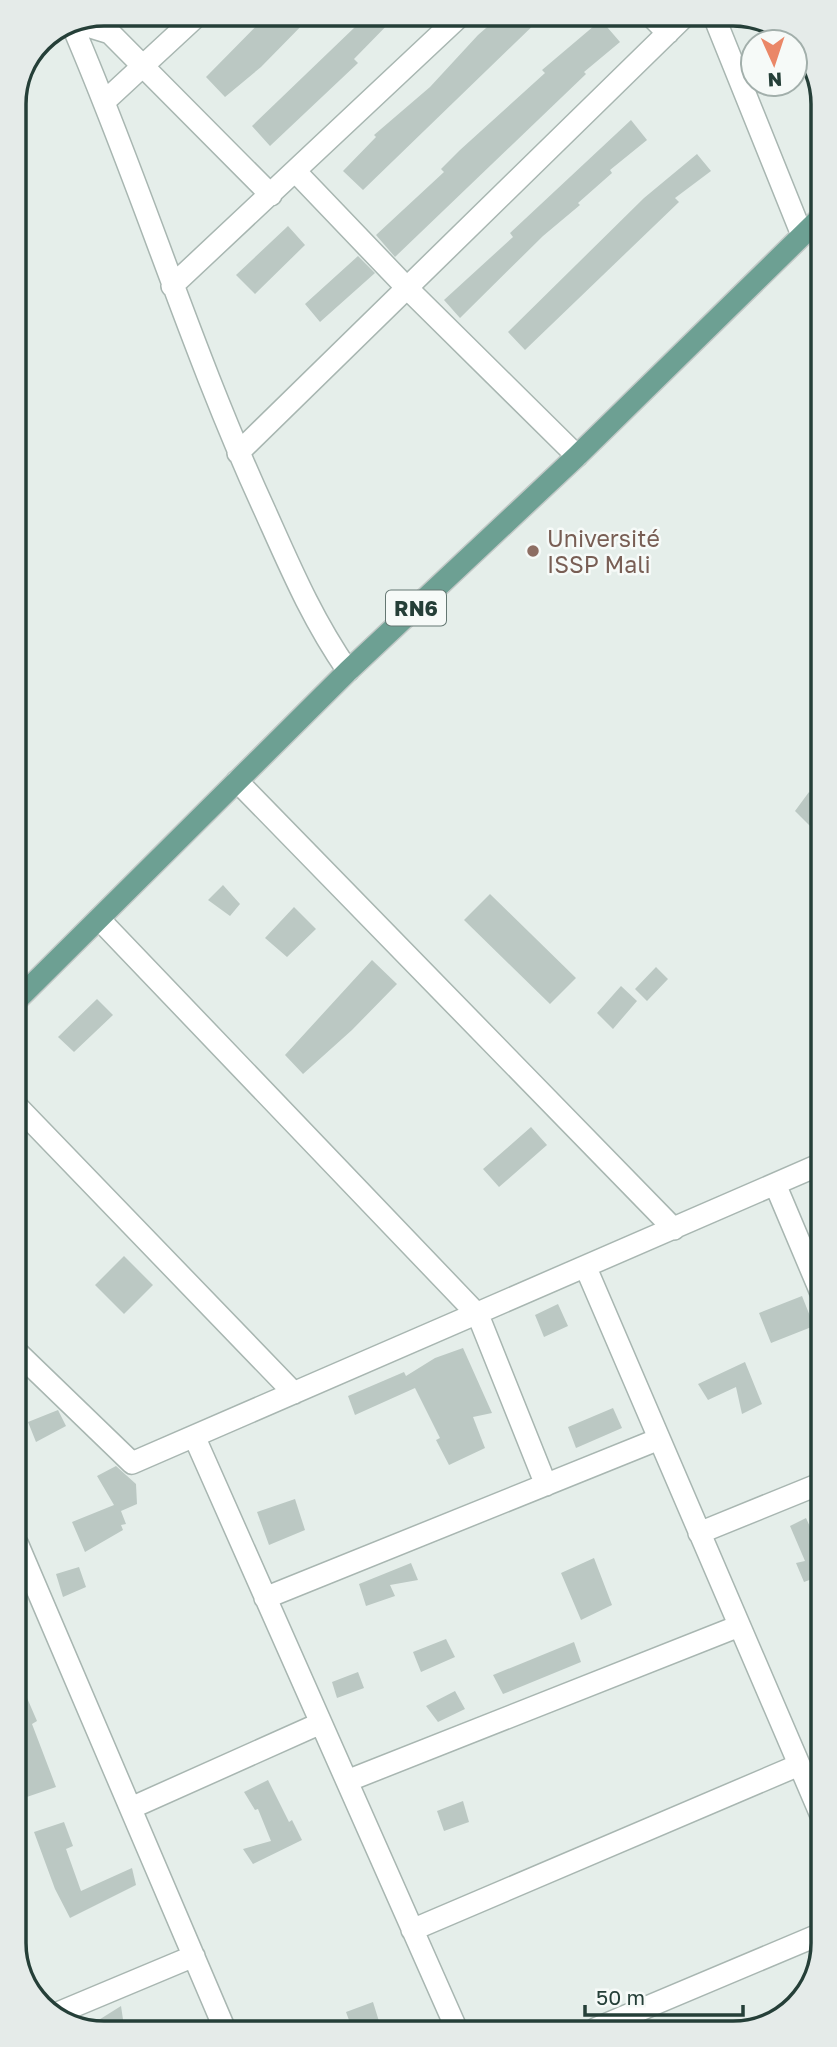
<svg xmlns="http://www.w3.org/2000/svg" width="837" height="2047" viewBox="0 0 837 2047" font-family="'Golos Text',sans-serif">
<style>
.building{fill:#bbc8c3}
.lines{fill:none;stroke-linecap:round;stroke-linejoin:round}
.minor-casing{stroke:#a8b6b1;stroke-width:24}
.primary-casing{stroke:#c2c9c7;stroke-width:24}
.minor{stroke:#fff;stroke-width:21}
.primary{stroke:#6da093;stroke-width:21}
.education-dot{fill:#8d6e63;stroke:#f6faf8;stroke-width:2.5}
.labels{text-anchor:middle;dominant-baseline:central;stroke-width:5;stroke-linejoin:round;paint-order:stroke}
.shield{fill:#f6faf8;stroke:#647772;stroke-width:2}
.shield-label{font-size:21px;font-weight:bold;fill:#253f38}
.education-label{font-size:23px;fill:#785e54;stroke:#f6faf8;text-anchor:start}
.rim{fill:none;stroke:#253f38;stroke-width:3.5}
</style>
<rect width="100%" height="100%" fill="#e5eeea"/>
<path class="building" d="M 268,14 L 313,14 L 261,67 L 225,97 L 206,77 Z
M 362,14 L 398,14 L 354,59 L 358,63 L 270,146 L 252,126 L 355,27 L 352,24 Z
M 502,14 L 545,14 L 363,190 L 343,171 L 376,137 L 374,135 L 430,87 L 478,35 Z
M 601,20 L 620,42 L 584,72 L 586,74 L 395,257 L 376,235 L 444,172 L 441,169 L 460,150 L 545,73 L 542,70 Z
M 631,120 L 647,140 L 610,170 L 612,173 L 578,203 L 580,205 L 543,236 L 460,318 L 444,300 L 513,237 L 510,233 Z
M 697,154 L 711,171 L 675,198 L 679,202 L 525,350 L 508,332 L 644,198 Z
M 288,226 L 305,245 L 255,294 L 236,275 Z
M 358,256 L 375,273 L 320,322 L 305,304 Z
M 809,792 L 820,805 L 820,836 L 795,811 Z
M 223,885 L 240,904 L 230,916 L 208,900 Z
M 490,894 L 576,978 L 550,1004 L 464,920 Z
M 294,907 L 316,929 L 287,957 L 265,938 Z
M 372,960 L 397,984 L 352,1030 L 303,1074 L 285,1055 Z
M 656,967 L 668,979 L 647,1001 L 635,989 Z
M 621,986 L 637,1001 L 613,1029 L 597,1013 Z
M 97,999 L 113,1015 L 74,1052 L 58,1037 Z
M 531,1127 L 547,1145 L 499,1187 L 483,1169 Z
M 124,1256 L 153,1285 L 124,1314 L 95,1285 Z
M 802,1296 L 814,1326 L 771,1343 L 759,1313 Z
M 558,1304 L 568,1326 L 544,1337 L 535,1315 Z
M 463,1348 L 492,1413 L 473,1417 L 485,1448 L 449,1465 L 436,1440 L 440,1438 L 415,1388 L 355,1415 L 348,1396 L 404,1372 L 406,1376 L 435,1358 Z
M 745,1362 L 762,1404 L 742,1414 L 736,1387 L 708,1400 L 698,1384 Z
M 613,1408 L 622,1428 L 576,1448 L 568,1427 Z
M 58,1410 L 66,1426 L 36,1442 L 28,1422 Z
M 116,1466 L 136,1484 L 137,1504 L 121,1511 L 126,1524 L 121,1525 L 123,1530 L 85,1552 L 72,1522 L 114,1505 L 97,1476 Z
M 295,1499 L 305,1530 L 269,1545 L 257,1512 Z
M 806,1518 L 822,1553 L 822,1601 L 812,1579 L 804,1582 L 796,1563 L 805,1561 L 790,1526 Z
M 594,1558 L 612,1605 L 581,1620 L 561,1573 Z
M 411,1563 L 418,1580 L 390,1585 L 395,1596 L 366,1606 L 359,1584 Z
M 79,1567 L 86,1587 L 63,1597 L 56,1574 Z
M 446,1639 L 455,1657 L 421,1672 L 413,1652 Z
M 574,1642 L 581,1662 L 503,1694 L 493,1675 Z
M 358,1672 L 364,1688 L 337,1698 L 332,1682 Z
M 18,1677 L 37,1721 L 32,1724 L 56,1787 L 18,1800 Z
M 455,1691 L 465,1709 L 438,1722 L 426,1706 Z
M 268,1780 L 289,1822 L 292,1820 L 302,1840 L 253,1864 L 243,1849 L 271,1841 L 258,1809 L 255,1810 L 244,1792 Z
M 463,1801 L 469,1822 L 444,1831 L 437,1811 Z
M 64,1822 L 73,1846 L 66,1849 L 81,1891 L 132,1868 L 136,1885 L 70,1918 L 55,1889 L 34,1832 Z
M 373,2002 L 382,2031 L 353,2031 L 346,2012 Z
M 121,2006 L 125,2033 L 98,2033 L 86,2028 Z"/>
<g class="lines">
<g class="minor-casing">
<path id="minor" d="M 649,14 L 668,33
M 713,14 L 802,235
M 81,24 L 110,33 L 271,195
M 73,27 C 142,187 192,353 265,511 C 291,569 312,619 348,671
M 105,101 L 199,14
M 296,172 L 407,288 L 577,456
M 172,286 L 462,14
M 238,453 L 687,14
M 237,781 L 674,1229
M 99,919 L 478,1315 L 546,1485
M 17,1106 L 294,1393
M 775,1184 L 821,1293
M 586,1268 L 823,1820
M 17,1352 L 132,1463 L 821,1164
M 194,1436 L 457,2030
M 699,1533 L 822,1483
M 18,1545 L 226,2032
M 265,1598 L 659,1439
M 347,1781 L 739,1626
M 131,1808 L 321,1723
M 412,1930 L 799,1765
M 53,2015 L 194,1956
M 595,2029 L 823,1933"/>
</g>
<g class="primary-casing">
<path id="primary" d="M 16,1001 L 348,671 L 577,456 L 819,219"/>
</g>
<use href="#minor" class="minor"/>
<use href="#primary" class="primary"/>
</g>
<circle class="education-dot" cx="533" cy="551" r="7"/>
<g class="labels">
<rect class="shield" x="386" y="590.5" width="60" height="35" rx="5"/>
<g class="shield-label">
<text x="416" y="608">RN6</text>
</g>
<g class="education-label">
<text x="547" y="538">Université<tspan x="547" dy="26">ISSP Mali</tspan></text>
</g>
</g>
<path d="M0 0H837V2047H0ZM104 26H733A78 78 0 0 1 811 104V1943A78 78 0 0 1 733 2021H104A78 78 0 0 1 26 1943V104A78 78 0 0 1 104 26Z" fill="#e5ebe9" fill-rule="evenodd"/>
<path class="rim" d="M104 26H733A78 78 0 0 1 811 104V1943A78 78 0 0 1 733 2021H104A78 78 0 0 1 26 1943V104A78 78 0 0 1 104 26Z"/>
<g transform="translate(774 63) rotate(177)"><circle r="33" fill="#f6faf8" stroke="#a2afab" stroke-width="2"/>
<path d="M0-5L12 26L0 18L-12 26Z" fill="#ea8767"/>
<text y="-10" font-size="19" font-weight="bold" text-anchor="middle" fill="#253f38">N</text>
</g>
<path d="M585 2005v10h158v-10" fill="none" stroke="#253f38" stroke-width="3.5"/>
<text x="596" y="2005" font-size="21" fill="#253f38" stroke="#f6faf8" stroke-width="5" paint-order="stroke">50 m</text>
</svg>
